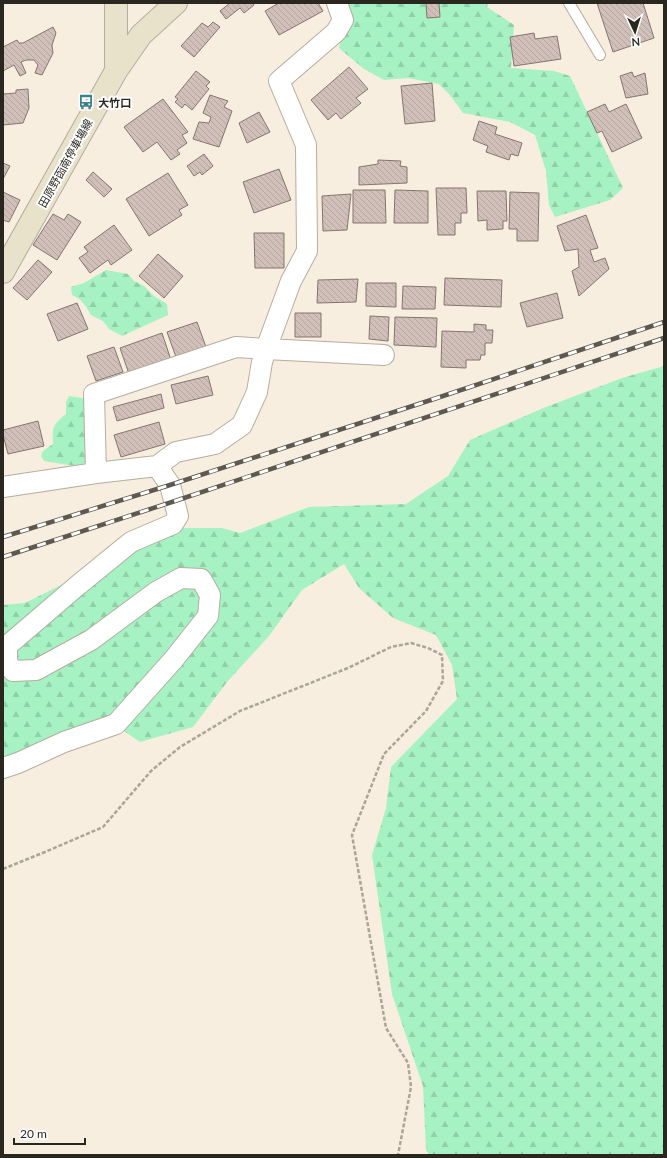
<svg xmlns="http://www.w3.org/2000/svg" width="667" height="1158" viewBox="0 0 667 1158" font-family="Lato,'Noto Sans JP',sans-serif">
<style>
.forest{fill:url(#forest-firs)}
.building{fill:url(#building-back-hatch);stroke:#84756e}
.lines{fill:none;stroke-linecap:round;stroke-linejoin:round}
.service-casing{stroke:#b5ad9f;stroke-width:12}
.minor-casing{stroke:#b5ad9f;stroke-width:22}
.secondary-casing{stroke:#b5ad9f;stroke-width:24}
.path{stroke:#aba498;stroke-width:2.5;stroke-dasharray:4 2;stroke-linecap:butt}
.service{stroke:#fff;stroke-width:10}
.minor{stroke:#fff;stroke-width:20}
.secondary{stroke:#e8e2ca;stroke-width:22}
.rail-casing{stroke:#5d5850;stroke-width:4.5}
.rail{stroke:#fff;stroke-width:3;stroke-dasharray:9;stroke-linecap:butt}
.labels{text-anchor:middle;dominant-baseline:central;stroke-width:4;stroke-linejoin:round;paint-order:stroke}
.poi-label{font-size:11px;font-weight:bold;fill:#2a2721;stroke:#fff;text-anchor:start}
.street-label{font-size:11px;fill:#2a2721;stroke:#fff}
</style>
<defs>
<pattern id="forest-firs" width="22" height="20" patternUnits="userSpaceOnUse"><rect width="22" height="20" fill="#a6f2c2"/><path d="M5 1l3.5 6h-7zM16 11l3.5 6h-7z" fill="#8fd0a6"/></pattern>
<pattern id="building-back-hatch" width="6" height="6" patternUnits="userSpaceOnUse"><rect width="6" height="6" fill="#d1c0b9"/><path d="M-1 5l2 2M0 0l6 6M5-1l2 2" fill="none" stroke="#b4a59f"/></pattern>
</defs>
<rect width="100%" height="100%" fill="#f7eedf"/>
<path class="forest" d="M 342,3 L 488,3 L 487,7 L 514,25 L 511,68 L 554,71 L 570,76 L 623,188 L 610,200 L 555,217 L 549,205 L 546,171 L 535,135 L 510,122 L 463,113 L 450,95 L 439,84 L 408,78 L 384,80 L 364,69 L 339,48 L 345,25 Z
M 106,270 L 128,274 L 134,281 L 144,286 L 154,296 L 167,304 L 168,315 L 122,336 L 109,329 L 103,321 L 91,315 C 86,306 82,299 72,295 L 71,287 L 84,283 Z
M 664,366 L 664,1155 L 429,1155 L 426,1150 L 423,1086 L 392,994 L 372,855 L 386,808 L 391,767 L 457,699 L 452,665 L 436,635 L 393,618 L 359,588 L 344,564 L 302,590 L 269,636 L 227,682 L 193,727 L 140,742 L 121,729 L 100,735 L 44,763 L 3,757 L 3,605 L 25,603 L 175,528 L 222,528 L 240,533 L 309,507 L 406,504 L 448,476 L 470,440 L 541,409 L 622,378 Z
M 69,396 L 88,399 L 91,452 L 85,463 L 75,466 L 44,461 L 41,456 L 43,451 L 53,444 C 52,426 53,425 66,414 L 66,402 Z"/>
<path class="building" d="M 230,3 L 253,3 L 254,5 L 244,13 L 240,8 L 226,19 L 220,11 Z
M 279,3 L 318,3 L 323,11 L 279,35 L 265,11 Z
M 426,3 L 439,3 L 440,17 L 427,18 Z
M 597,3 L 643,3 L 654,38 L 613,52 Z
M 213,22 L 220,27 L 194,57 L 181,46 L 202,23 L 208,27 Z
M 53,27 L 56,33 L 52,45 L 53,53 L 42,75 L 35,73 L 38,65 L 34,60 L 26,60 L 21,62 L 26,73 L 20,76 L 14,65 L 3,71 L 3,47 L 17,40 L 19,43 L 23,43 Z
M 534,33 L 535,39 L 557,36 L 561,59 L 514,66 L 510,37 Z
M 349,67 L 368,89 L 356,98 L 361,103 L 341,119 L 336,113 L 328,120 L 311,100 Z
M 196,71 L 210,82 L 206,86 L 209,89 L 192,110 L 185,104 L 182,108 L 175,102 L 178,99 L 175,97 Z
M 632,72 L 634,77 L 645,73 L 648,94 L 626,98 L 620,76 Z
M 432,83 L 435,121 L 405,124 L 401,86 Z
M 28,89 L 29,108 L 23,123 L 3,125 L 3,94 L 16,93 L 16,90 Z
M 210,95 L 228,101 L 224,107 L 232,111 L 219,147 L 193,139 L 199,122 L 209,123 L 211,117 L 203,113 Z
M 163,99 L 188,132 L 182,135 L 187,143 L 177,150 L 180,154 L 171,160 L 157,142 L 143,152 L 124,127 Z
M 605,104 L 609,112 L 626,104 L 642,138 L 612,152 L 602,131 L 597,133 L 587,112 Z
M 259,112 L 270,132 L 247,143 L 239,123 Z
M 479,121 L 497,127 L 495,134 L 522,143 L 518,156 L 511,154 L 509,160 L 486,152 L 488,146 L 473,140 Z
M 204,154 L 213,166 L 202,175 L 200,172 L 194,176 L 187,166 Z
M 378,160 L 401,161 L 400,166 L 407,167 L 407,183 L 359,185 L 359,167 L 378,164 Z
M 3,163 L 10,166 L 3,179 Z
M 279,169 L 291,200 L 254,213 L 243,182 Z
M 93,172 L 112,189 L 104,197 L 86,180 Z
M 168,173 L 188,205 L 179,210 L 182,215 L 149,236 L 126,199 Z
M 436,188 L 466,188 L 467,213 L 461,213 L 461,223 L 455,223 L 455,235 L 438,235 Z
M 353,190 L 385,190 L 386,223 L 353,223 Z
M 395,190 L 428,191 L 428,223 L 394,223 Z
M 477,191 L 506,191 L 507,221 L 503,221 L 503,229 L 487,230 L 487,220 L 478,221 Z
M 3,192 L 20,200 L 9,222 L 3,220 Z
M 510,192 L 539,193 L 538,241 L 517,241 L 517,229 L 509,229 Z
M 351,194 L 347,230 L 323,231 L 322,196 Z
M 53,214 L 64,220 L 68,214 L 81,222 L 57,260 L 33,245 Z
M 586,215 L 598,248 L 590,250 L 594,262 L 605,258 L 609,269 L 579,296 L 572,271 L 579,267 L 578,249 L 565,251 L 557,226 Z
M 114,225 L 132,250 L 111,265 L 108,260 L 90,273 L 79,258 L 88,252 L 84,247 Z
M 254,233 L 284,233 L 284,268 L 255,268 Z
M 158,254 L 183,276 L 164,298 L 139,276 Z
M 38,260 L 52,272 L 27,300 L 13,288 Z
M 445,278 L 502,280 L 501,307 L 444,305 Z
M 358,279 L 356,302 L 317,303 L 318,280 Z
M 366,283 L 396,283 L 396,307 L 366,306 Z
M 403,286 L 436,287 L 435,309 L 402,309 Z
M 557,293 L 563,318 L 527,327 L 520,303 Z
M 77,303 L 88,329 L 58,341 L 47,314 Z
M 295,313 L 321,313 L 321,337 L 295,337 Z
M 370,316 L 389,317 L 388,341 L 369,339 Z
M 395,317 L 437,318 L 436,347 L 394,345 Z
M 197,322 L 206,347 L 176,357 L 167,332 Z
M 474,324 L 486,325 L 486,330 L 493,330 L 492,343 L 485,343 L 485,355 L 481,355 L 480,360 L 466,360 L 466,368 L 441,367 L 442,331 L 474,332 Z
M 162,333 L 171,360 L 129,374 L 120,348 Z
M 114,347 L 123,372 L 96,381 L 87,356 Z
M 208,376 L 213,395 L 176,404 L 171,385 Z
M 161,394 L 164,408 L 117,421 L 113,407 Z
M 38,421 L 44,446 L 8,454 L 3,435 L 3,430 Z
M 159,422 L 165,444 L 121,457 L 114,435 Z"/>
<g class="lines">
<g class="service-casing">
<path id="service" d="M 569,3 L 600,55"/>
</g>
<g class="minor-casing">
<path id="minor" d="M 96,473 L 94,394 L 236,347 L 266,349 L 291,281 L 307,251 L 306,145 L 279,81 L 336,32 L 343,20 L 337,3
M 3,487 L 96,473 L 157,466 L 176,452 L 215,444 L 242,425 L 257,392 L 262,362 L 266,349 L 384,355
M 3,768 L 18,763 L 64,742 L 116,724 L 174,659 L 208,616 L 210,595 L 201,579 L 181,578 L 156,592 L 91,640 L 36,670 L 13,671 L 7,662 L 7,646 L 77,586 L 131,542 L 173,524 L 178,516 L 170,485 L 157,466"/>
</g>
<g class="secondary-casing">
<path id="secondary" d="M 116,71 L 116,3
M 3,272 L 116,71 L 141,35 L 176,3"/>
</g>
<path class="path" d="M 3,869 L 45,852 L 103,827 L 151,771 L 180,747 L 240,711 L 348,668 L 391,647 L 411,643 L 428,648 L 442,655 L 443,681 L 426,711 L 384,754 L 352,835 L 386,1028 L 408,1063 L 411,1087 L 398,1155"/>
<use href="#service" class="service"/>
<use href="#minor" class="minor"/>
<use href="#secondary" class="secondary"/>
<g class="rail-casing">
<path id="rail" d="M 3,537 L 170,485 L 437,398 L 664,322
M 3,557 L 175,501 L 664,338"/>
</g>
<use href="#rail" class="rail"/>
</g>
<defs>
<g id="bus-bare" transform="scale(1.2)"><path d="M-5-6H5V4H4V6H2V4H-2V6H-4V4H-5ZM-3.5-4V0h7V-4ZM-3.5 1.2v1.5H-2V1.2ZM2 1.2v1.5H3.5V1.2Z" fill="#3b838a" stroke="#fff" stroke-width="2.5" paint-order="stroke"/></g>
</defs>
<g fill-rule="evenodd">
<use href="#bus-bare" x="86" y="102"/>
</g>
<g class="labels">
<g class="poi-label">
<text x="98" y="102">大竹口</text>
</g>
<g class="street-label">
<text transform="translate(65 163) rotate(-61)">田原野函南停車場線</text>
</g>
</g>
<rect width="667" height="1158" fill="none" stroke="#2a2721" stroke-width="8"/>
<g transform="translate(635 32) rotate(176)" stroke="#ffffff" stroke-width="3" paint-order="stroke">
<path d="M0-3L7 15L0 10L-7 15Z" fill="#2a2721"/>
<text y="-6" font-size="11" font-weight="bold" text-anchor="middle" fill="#2a2721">N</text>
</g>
<path d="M14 1138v6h71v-6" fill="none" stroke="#2a2721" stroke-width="2"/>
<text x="20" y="1138" font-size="12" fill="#2a2721" stroke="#ffffff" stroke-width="3" paint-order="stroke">20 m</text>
</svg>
